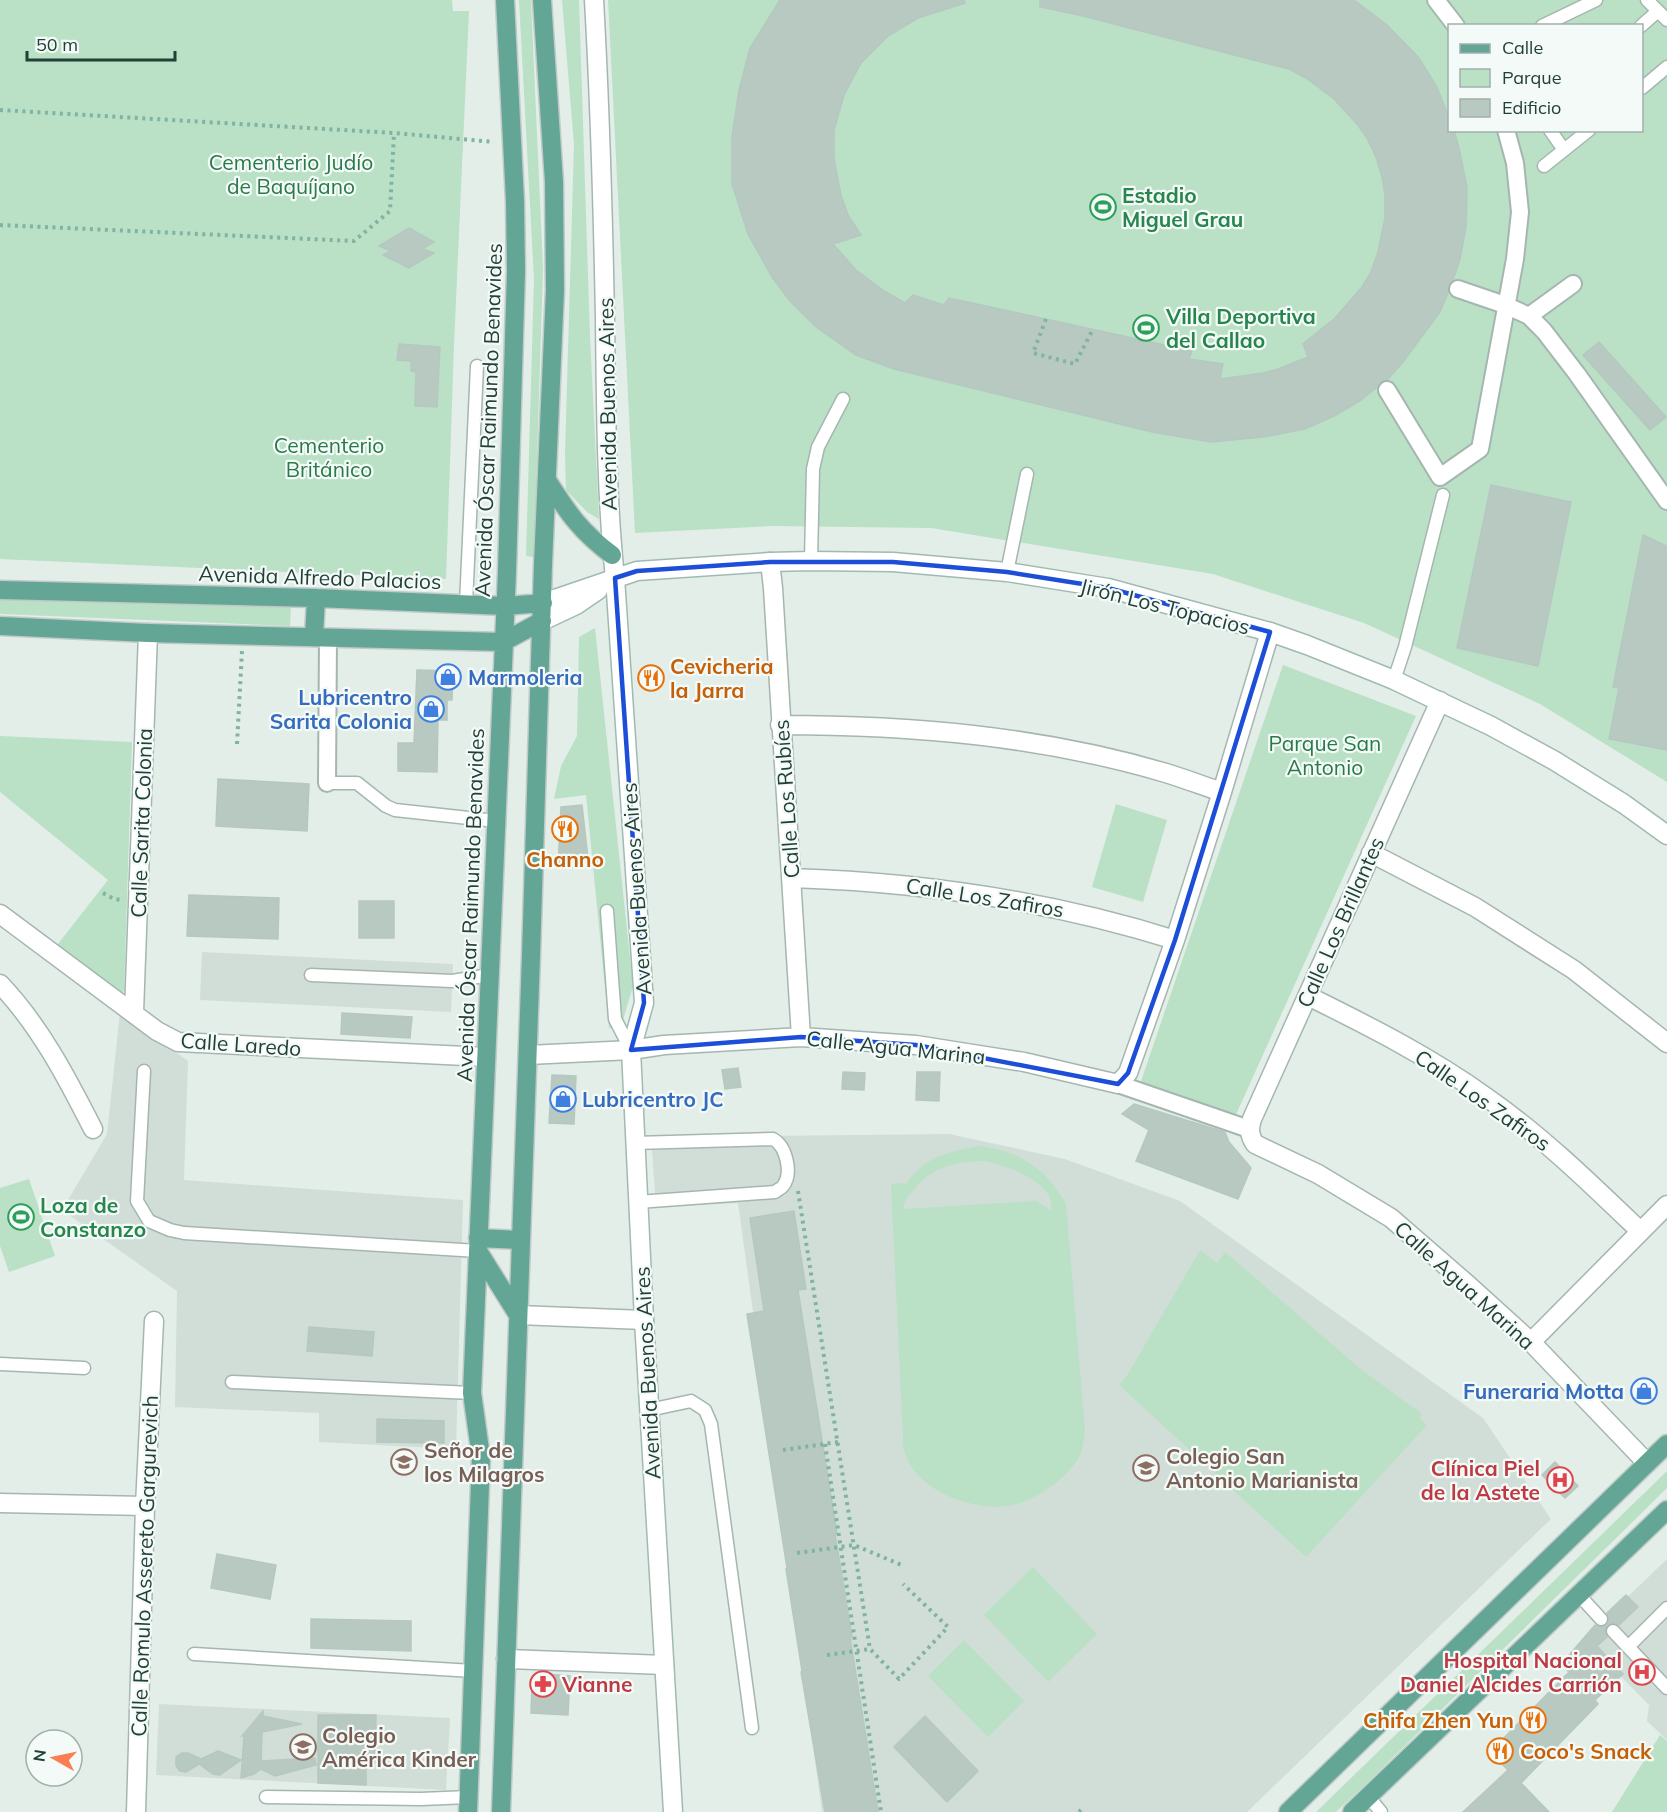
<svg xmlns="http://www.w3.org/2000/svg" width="1667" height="1812" viewBox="0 0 1667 1812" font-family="Mulish,sans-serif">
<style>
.built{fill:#d1ded8}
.green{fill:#bae0c5;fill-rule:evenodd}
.building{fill:#b8c9c2;stroke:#b5c8c0;stroke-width:1.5}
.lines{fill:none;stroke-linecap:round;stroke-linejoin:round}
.service-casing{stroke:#a5b6b0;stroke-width:15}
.pedestrian-casing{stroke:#a5b6b0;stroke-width:20}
.minor-casing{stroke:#a5b6b0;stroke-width:21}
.tertiary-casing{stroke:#a5b6b0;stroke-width:21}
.secondary-casing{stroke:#a0bab1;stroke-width:21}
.primary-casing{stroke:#c1cac7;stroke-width:21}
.path{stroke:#81b3a4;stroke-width:4;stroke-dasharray:3 4.5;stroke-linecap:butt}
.service{stroke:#fff;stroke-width:12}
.pedestrian{stroke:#fff;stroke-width:16}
.minor{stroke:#fff;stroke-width:18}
.tertiary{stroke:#fff;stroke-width:18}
.secondary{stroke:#fff;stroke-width:18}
.primary{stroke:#64a696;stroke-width:18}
.marked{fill:none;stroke:#1d4ed8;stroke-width:4.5;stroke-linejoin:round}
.labels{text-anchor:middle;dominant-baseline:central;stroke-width:4.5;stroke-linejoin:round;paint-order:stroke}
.park-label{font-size:21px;fill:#287a49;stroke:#f4faf7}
.leisure-label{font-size:21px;font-weight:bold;fill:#27864d;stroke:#f4faf7;text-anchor:start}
.street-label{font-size:21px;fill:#214038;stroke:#f4faf7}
.food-label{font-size:21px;font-weight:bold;fill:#c56008;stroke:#f4faf7;text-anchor:start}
.shop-label{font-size:21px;font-weight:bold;fill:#366cbe;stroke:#f4faf7;text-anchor:start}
.education-label{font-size:21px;font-weight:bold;fill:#785e54;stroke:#f4faf7;text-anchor:start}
.health-label{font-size:21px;font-weight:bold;fill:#be3a42;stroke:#f4faf7;text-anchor:end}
</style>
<rect width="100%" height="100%" fill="#e3eee9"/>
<path class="built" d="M 202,952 L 453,964 L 451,1012 L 200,1000 Z
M 120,1012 L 188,1061 L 184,1180 L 463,1200 L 456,1449 L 319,1442 L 319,1413 L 175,1407 L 177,1291 L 62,1210 L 107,1134 Z
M 949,1134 L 1065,1159 L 1180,1201 L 1483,1418 L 1551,1519 L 1247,1812 L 822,1812 L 738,1203 L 656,1207 L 651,1137 Z
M 1667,1559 L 1667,1740 L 1647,1721 L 1649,1705 L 1584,1639 Z
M 159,1704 L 450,1718 L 446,1790 L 156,1775 Z"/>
<path class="green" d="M 0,0 L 452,0 L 453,11 L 469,11 L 454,345 L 446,579 L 0,559 Z
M 519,0 L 531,0 L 543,268 L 534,557 L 526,556 L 534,280 Z
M 562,0 L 579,0 L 590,337 L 599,519 L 587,512 L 566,490 L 565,453 L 574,145 Z
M 608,0 L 1667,0 L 1667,782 L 1540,704 L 1364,623 L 1213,574 L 931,528 L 772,526 L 635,533 ZM 1450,26 L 1642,26 L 1642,130 L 1450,130 Z
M 0,598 L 291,606 L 290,626 L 0,614 Z
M 595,628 L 633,986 L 621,1027 L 609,1028 L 586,795 L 554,799 L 561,766 L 577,736 L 579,637 Z
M 1283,665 L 1416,716 L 1234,1119 L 1139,1087 Z
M 0,736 L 132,742 L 124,991 L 119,994 L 54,949 L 108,880 L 0,792 Z
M 1116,804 L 1167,820 L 1143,902 L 1092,887 Z
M 979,1146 C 1020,1151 1045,1167 1066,1204 L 1085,1430 C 1084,1440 1083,1449 1079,1457 C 1068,1478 1036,1500 1013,1505 C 976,1513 917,1492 905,1453 C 903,1449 903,1443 903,1439 L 891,1184 L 904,1183 L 905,1186 C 921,1158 949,1151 979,1146 ZM 985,1161 C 1004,1165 1039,1177 1049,1196 C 1051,1200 1051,1206 1052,1211 L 1036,1201 L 903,1209 C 904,1202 907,1197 912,1192 C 932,1166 954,1162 985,1161 Z
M 29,1179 L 55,1256 L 9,1272 L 0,1246 L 0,1188 Z
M 1200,1250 L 1217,1263 L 1225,1252 L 1362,1370 L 1422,1414 L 1419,1418 L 1427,1425 L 1306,1557 L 1119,1385 L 1128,1374 Z
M 1667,1471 L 1667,1488 L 1368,1782 L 1336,1812 L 1316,1812 Z
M 1033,1567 L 1097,1634 L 1048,1682 L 984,1615 Z
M 964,1640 L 1024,1701 L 988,1737 L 928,1676 Z
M 1660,1735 L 1667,1741 L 1667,1812 L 1612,1812 Z"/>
<path class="building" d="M 780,0 L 964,0 L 965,3 L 918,18 L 888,36 L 861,63 L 844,95 L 834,130 L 834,159 L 841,195 L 848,215 L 861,235 L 833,244 L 856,270 L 884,291 L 905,303 L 913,295 L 944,305 L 949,298 L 1192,351 L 1189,359 L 1223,364 L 1220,379 L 1263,373 L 1278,369 L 1308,357 L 1303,344 L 1335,318 L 1362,287 L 1371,272 L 1378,252 L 1385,218 L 1385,195 L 1382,177 L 1376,157 L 1367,138 L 1357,124 L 1334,99 L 1306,78 L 1289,69 L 1079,15 L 1040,7 L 1040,0 L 1354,0 L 1387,25 L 1419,58 L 1437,87 L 1449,118 L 1449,130 L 1454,130 L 1459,148 L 1467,187 L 1466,227 L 1460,259 L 1453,280 L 1448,285 L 1448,293 L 1440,312 L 1403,362 L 1387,380 L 1381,381 L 1377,387 L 1360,401 L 1336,415 L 1305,429 L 1263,437 L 1211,442 L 1152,432 L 894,369 L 856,355 L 816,327 L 790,301 L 772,277 L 748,234 L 732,184 L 732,137 L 739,90 L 750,48 Z
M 409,228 L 434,242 L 422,249 L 434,253 L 409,268 L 383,255 L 391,251 L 379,246 Z
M 1599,342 L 1666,417 L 1650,430 L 1583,355 Z
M 399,344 L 440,347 L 437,407 L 415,406 L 416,372 L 411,371 L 411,361 L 397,360 Z
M 1491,485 L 1571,502 L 1538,666 L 1457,648 Z
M 1643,535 L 1667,546 L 1667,750 L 1609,739 L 1619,688 L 1613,687 Z
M 417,670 L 453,671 L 452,700 L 447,700 L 447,720 L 438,720 L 437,772 L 398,771 L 398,743 L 414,743 Z
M 218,779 L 309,784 L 307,831 L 216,826 Z
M 582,805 L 589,867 L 558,868 L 561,807 Z
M 189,895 L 279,898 L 278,939 L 187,936 Z
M 359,901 L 394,901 L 394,938 L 359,938 Z
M 342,1013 L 412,1017 L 410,1038 L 341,1034 Z
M 738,1068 L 741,1087 L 725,1089 L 722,1070 Z
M 843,1072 L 865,1073 L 864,1090 L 842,1089 Z
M 917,1072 L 940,1072 L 939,1101 L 916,1100 Z
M 552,1075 L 576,1076 L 574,1124 L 549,1123 Z
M 1134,1104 L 1225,1132 L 1229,1142 L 1251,1168 L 1238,1199 L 1136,1161 L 1149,1130 L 1122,1114 Z
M 794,1211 L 806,1289 L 798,1290 L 837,1534 L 835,1534 L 852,1637 L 850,1637 L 878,1812 L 825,1812 L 801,1672 L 802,1671 L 786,1569 L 787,1568 L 747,1314 L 764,1311 L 750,1218 Z
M 309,1327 L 374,1332 L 372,1356 L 307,1351 Z
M 377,1419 L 444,1421 L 444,1443 L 377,1442 Z
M 1555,1462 L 1578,1486 L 1565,1498 L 1542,1475 Z
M 217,1554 L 276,1565 L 270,1599 L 211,1588 Z
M 1626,1595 L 1638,1607 L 1619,1625 L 1612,1623 L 1607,1625 L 1605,1632 L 1607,1637 L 1597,1646 L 1623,1674 L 1595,1700 L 1598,1704 L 1521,1783 L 1549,1812 L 1463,1812 L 1508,1770 L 1490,1752 L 1569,1672 L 1564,1667 L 1567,1664 L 1564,1661 L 1595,1625 L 1602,1627 L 1607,1625 L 1609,1618 L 1607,1613 Z
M 311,1619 L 411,1621 L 411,1651 L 311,1648 Z
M 545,1674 L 570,1676 L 568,1715 L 531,1713 L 532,1686 Z
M 263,1711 L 263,1716 L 302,1724 L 262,1732 L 261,1761 L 315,1758 L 316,1765 L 275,1776 L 261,1769 L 254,1774 L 241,1778 L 244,1736 L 242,1736 Z
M 318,1715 L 376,1715 L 375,1763 L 366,1763 L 366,1785 L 318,1783 Z
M 925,1716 L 978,1771 L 947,1802 L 894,1747 Z
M 218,1751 L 241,1760 L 220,1775 L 213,1774 L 199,1764 L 186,1772 L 180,1771 L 176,1766 L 176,1757 L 182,1753 L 188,1753 L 201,1759 Z"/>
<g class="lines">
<g class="service-casing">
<path id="service" d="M 1647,0 L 1667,20
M 1542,26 L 1596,0
M 1641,26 L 1658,11
M 1642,88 L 1667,67
M 1550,130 L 1564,150
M 1544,166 L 1589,130
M 811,561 L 813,469 L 818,447 L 843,399
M 1007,572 L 1027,474
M 466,604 L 477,366
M 1394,680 L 1405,647 L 1443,495
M 327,783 L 357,783 L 386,806 L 395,810 L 496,821
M 607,911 L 615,1019 L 631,1050
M 311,975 L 452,981 L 490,975
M 144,1071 L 137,1201 L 149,1221 L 170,1230 L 184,1233 L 478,1251
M 635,1143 L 773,1139 C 786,1146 793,1173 783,1186 C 782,1188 777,1190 775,1192 L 638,1202
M 0,1364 L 84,1368
M 232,1382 L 472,1393
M 649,1410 L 691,1401 L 705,1410 L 711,1424 L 752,1728
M 1579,1595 L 1601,1619
M 1613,1631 L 1667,1688
M 1628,1647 L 1667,1608
M 194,1654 L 473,1671
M 1368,1796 L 1381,1812
M 266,1797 L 421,1799 L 469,1797"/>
</g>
<g class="pedestrian-casing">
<path id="pedestrian" d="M 1436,0 L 1456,26
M 1458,289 L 1505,305 L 1529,316 L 1544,331 L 1577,374 L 1667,501
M 1529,316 L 1573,284
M 1387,390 L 1440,477 L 1480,449 L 1515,259 L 1520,212 L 1515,163 L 1506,130
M 327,783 L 328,638
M 1118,1084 L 1249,1129"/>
</g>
<g class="minor-casing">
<path id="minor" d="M 770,562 L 773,588 L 801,1037
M 1440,701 L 1252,1119 C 1249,1129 1249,1135 1255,1144 L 1318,1174 L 1391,1218 L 1467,1284 L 1531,1342 L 1647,1463
M 780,725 C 910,725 1041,736 1166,773 C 1185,779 1204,786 1222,792
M 1371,853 L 1475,907 L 1574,970 L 1667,1043
M 791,878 C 923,882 1048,900 1175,940
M 0,914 L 157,1031 L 178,1042 L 486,1057
M 0,984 C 40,1026 67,1078 93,1129
M 1308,996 C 1369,1026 1430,1057 1486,1097 C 1542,1136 1591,1184 1640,1231
M 134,1012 L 148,633
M 528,1055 L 631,1050 L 664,1045 L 801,1037 L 916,1045 L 1024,1062 L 1118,1084 L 1128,1073 L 1175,940 L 1222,792 L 1270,632
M 518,1315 L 644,1320
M 1531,1342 L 1667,1205
M 0,1503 L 145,1506
M 506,1659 L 664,1665
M 136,1812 L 145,1506 L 154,1321"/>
</g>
<g class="tertiary-casing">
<path id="tertiary" d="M 594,0 C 600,106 603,212 605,319 C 606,405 606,492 615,578"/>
</g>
<g class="secondary-casing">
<path id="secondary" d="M 615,578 L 644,1003 L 631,1050 L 644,1320 L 673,1812
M 543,603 L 637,571 L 770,562 L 811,561 L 893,562 L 1007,572 L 1108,588 L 1270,632 L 1307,645 L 1394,680 L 1491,726 L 1555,761 L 1624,804 L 1667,835
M 542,621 L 576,605 L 598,590"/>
</g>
<g class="primary-casing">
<path id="primary" d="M 547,480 C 568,513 580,531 612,555
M 0,590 L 316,598 L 505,606 L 543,603
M 0,626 L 148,633 L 503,642 L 542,621
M 314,637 L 316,598
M 478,1238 L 521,1240
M 478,1251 L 518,1315
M 468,1812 L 481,1457 L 472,1393 L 507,572 L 516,271 L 515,201 L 505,0
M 501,1812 L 531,956 L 543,564 L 555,290 L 554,182 L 542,0
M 1288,1812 L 1667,1444
M 1352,1812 L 1667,1510"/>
</g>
<path class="path" d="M 0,110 L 394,133 L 494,142
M 0,225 L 354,241 L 390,211 L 394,133
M 1046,319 L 1033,353 L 1075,364 L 1093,329
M 237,744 L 242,651
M 103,893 L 114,899 L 122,900
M 798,1191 L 870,1649 L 899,1679 L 948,1627 L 903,1584
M 825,1444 L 881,1812
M 783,1450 L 838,1442
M 797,1553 L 854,1545 L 904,1566
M 827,1655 L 870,1649
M 1079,1812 L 1081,1810"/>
<use href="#service" class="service"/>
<use href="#pedestrian" class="pedestrian"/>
<use href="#minor" class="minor"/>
<use href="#tertiary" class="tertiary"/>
<use href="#secondary" class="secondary"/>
<use href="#primary" class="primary"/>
</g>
<path class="marked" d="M 770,562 L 893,562 L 1007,572 L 1108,588 L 1270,632 L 1175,940 L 1128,1073 L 1118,1084 L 916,1045 L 801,1037 L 631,1050 L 644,1003 L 615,578 L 637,571 Z"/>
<defs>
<g id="stadium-ring" transform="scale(1.35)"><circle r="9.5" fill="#f4faf7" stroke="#2e9e5b" stroke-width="1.5"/><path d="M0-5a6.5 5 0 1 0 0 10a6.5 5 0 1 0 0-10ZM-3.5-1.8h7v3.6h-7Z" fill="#2e9e5b"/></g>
<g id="shop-ring" transform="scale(1.35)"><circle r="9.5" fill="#f4faf7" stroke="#3f7fe0" stroke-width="1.5"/><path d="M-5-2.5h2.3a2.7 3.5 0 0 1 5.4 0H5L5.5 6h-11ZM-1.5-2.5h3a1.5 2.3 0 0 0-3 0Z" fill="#3f7fe0"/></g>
<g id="restaurant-ring" transform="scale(1.35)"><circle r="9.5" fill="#f4faf7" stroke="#e8710a" stroke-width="1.5"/><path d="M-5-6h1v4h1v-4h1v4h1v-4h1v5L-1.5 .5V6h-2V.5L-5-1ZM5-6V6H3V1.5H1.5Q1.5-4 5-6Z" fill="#e8710a"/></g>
<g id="school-ring" transform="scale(1.35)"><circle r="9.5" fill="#f4faf7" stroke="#8d6e63" stroke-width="1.5"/><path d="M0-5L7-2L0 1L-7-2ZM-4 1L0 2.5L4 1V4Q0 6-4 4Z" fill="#8d6e63"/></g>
<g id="hospital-ring" transform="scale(1.35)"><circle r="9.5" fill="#f4faf7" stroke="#e0444e" stroke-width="1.5"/><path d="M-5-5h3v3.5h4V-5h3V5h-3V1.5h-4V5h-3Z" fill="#e0444e"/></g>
<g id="pharmacy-ring" transform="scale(1.35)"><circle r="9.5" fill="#f4faf7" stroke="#e0444e" stroke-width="1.5"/><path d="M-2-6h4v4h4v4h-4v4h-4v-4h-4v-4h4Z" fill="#e0444e"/></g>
</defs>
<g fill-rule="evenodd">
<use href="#stadium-ring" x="1103" y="207"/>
<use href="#stadium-ring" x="1146" y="328"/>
<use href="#shop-ring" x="448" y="677"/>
<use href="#restaurant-ring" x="651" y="678"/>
<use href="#shop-ring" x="431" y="709"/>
<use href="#restaurant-ring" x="565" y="829"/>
<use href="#shop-ring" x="563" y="1099"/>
<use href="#stadium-ring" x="21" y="1217"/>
<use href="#shop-ring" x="1644" y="1391"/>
<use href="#school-ring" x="404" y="1462"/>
<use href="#school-ring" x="1146" y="1468"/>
<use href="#hospital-ring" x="1560" y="1480"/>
<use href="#hospital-ring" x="1642" y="1672"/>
<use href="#pharmacy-ring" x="543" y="1684"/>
<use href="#restaurant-ring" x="1533" y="1720"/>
<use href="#school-ring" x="303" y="1747"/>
<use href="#restaurant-ring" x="1500" y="1751"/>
</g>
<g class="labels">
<g class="park-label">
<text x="291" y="162">Cementerio Judío<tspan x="291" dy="24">de Baquíjano</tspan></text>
<text x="329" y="445">Cementerio<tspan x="329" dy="24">Británico</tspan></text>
<text x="1325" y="743">Parque San<tspan x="1325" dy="24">Antonio</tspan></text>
</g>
<g class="leisure-label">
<text x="1122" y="195">Estadio<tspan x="1122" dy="24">Miguel Grau</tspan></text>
<text x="1166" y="316">Villa Deportiva<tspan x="1166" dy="24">del Callao</tspan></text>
<text x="40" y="1205">Loza de<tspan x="40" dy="24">Constanzo</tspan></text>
</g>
<g class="street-label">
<text transform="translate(607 404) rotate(-91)">Avenida Buenos Aires</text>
<text transform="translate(488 420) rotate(-88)">Avenida Óscar Raimundo Benavides</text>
<text transform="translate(320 577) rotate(2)">Avenida Alfredo Palacios</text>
<text transform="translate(1165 606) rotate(14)">Jirón Los Topacios</text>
<text transform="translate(786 799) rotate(-94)">Calle Los Rubíes</text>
<text transform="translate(141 823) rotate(-88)">Calle Sarita Colonia</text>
<text transform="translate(636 889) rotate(-94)">Avenida Buenos Aires</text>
<text transform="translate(985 897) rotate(9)">Calle Los Zafiros</text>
<text transform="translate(470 905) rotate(-88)">Avenida Óscar Raimundo Benavides</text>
<text transform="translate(1340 922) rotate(-66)">Calle Los Brillantes</text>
<text transform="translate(241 1044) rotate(4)">Calle Laredo</text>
<text transform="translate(896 1047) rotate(6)">Calle Agua Marina</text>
<text transform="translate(1483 1100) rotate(35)">Calle Los Zafiros</text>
<text transform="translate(1465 1285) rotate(42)">Calle Agua Marina</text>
<text transform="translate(647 1373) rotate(-93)">Avenida Buenos Aires</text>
<text transform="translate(144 1566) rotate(-88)">Calle Romulo Assereto Gargurevich</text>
</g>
<g class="food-label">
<text x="670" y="666">Cevicheria<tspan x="670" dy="24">la Jarra</tspan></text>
<text x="565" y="859" text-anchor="middle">Channo</text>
<text x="1514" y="1720" text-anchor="end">Chifa Zhen Yun</text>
<text x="1520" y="1751">Coco's Snack</text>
</g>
<g class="shop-label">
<text x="468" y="677">Marmoleria</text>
<text x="412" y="697" text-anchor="end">Lubricentro<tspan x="412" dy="24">Sarita Colonia</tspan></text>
<text x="582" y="1099">Lubricentro JC</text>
<text x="1624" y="1391" text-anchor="end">Funeraria Motta</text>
</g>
<g class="education-label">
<text x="424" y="1450">Señor de<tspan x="424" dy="24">los Milagros</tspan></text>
<text x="1166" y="1456">Colegio San<tspan x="1166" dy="24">Antonio Marianista</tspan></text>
<text x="322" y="1735">Colegio<tspan x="322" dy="24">América Kinder</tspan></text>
</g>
<g class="health-label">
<text x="1540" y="1468">Clínica Piel<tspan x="1540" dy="24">de la Astete</tspan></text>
<text x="1622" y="1660">Hospital Nacional<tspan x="1622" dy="24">Daniel Alcides Carrión</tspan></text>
<text x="562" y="1684" text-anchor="start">Vianne</text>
</g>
</g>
<rect x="1448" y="24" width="195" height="108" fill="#f4faf7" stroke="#a0b0ab" stroke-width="1.5"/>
<rect x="1460" y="44" width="30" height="9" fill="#64a696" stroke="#a0b0ab" stroke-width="1.5"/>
<text x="1502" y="54" font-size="18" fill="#214038">Calle</text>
<rect x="1460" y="69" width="30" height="18" fill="#bae0c5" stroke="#a0b0ab" stroke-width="1.5"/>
<text x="1502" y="84" font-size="18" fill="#214038">Parque</text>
<rect x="1460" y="99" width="30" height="18" fill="#b8c9c2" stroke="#a0b0ab" stroke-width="1.5"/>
<text x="1502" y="114" font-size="18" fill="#214038">Edificio</text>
<g transform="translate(54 1758) rotate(279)"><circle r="28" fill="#f4faf7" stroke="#a0b0ab" stroke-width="1.5"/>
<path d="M0-4.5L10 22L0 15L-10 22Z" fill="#fb7e54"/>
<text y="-9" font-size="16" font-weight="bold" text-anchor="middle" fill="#214038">N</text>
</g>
<path d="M27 51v9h148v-9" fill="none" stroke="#214038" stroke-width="3"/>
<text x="36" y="51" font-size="18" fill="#214038" stroke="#f4faf7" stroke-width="4.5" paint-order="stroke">50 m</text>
</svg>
